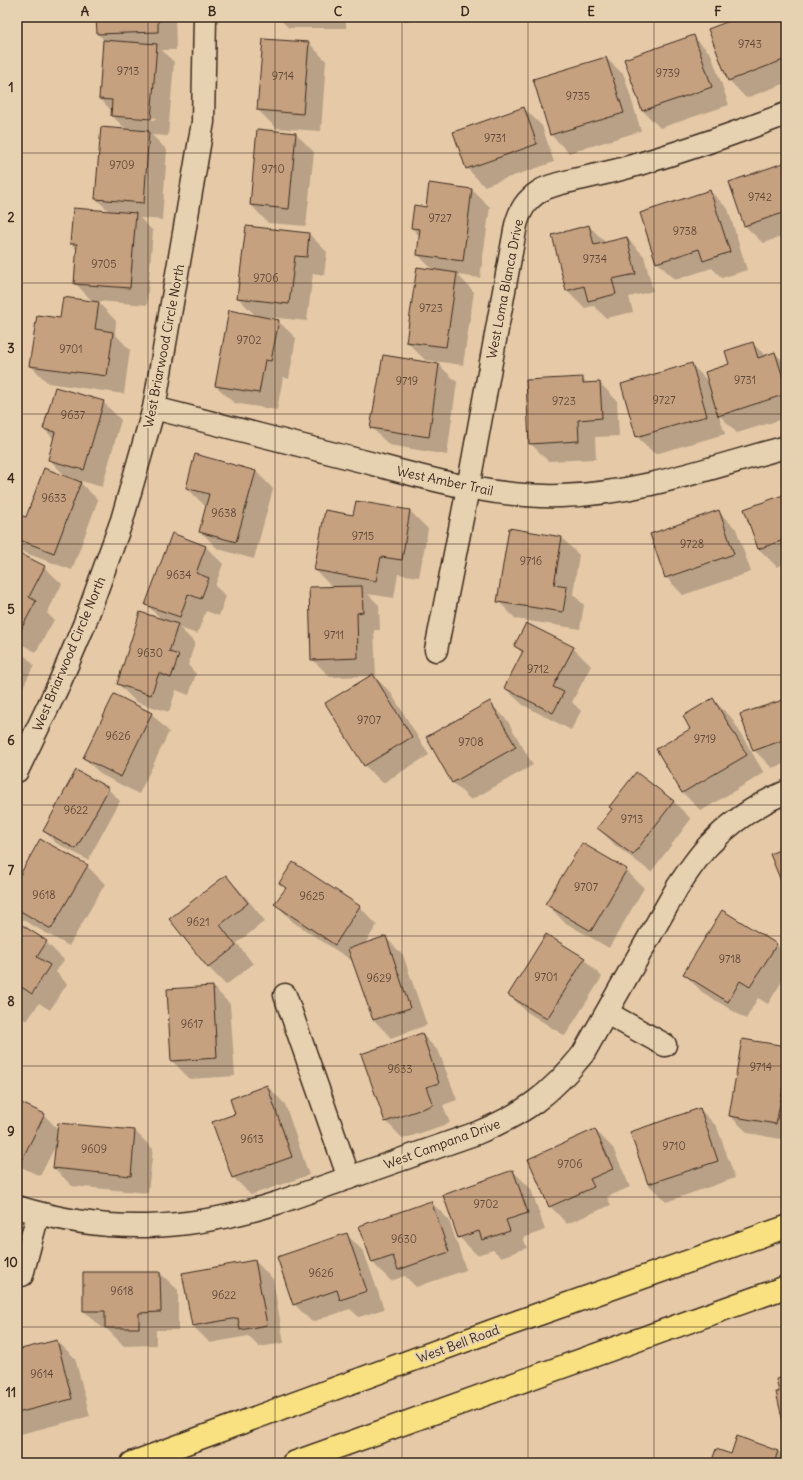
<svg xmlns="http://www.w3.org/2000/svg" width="803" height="1480" viewBox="0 0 803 1480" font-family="Delius,sans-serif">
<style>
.shadow{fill:#0003;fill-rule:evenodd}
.building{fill:#c6a180;stroke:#3b2a1e}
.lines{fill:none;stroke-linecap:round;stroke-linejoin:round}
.minor-casing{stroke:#3b2a1e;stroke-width:25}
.primary-casing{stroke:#3b2a1e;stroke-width:25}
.minor{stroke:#e6d1b0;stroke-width:22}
.primary{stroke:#f9e181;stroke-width:22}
.grid{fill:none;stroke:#3b2a1e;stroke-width:1;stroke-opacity:0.55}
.labels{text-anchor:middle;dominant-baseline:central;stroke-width:4;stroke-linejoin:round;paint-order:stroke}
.number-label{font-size:11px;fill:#5e4836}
.street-label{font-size:13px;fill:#3b2a1e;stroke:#e6d1b0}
.neatline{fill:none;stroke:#3b2a1e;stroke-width:1.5}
.grid-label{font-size:13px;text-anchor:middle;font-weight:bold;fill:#3b2a1e}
</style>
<rect width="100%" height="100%" fill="#e6caa8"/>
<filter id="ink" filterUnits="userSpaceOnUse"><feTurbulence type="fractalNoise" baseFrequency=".025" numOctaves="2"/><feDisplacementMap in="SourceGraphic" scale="8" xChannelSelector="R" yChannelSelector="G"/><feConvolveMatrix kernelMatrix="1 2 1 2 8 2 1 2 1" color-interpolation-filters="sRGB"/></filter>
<g filter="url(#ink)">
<path class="shadow" d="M 90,17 L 175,17 L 176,50 L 162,50 L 174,62 L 168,136 L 152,135 L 167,150 L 162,220 L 140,218 L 153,231 L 147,305 L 97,301 L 116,321 L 115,334 L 130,350 L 124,394 L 48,383 L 30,365 L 61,319 L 94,303 L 75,283 L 78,250 L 71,244 L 109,211 L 96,199 L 127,130 L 112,116 L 113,112 L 100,99 L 104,40 L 98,34 L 97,25 ZM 127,116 L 156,118 L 156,120 L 130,118 Z
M 277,17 L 346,17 L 346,28 L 289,28 Z
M 399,17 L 433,17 L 404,22 Z
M 743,17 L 786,17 L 786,83 L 746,98 L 729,80 Z
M 694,37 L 711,54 L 729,105 L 660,128 L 643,111 Z
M 309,43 L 326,61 L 321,131 L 276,128 L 258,110 Z
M 606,58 L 624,75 L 641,131 L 569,153 L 551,135 L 535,79 Z
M 524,108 L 542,126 L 554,162 L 484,186 L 467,168 Z
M 296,134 L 314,152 L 306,226 L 268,223 L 251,205 Z
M 786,164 L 786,235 L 763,243 L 745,226 L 730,183 Z
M 430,184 L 472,190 L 490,207 L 480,278 L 458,275 L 474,292 L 463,365 L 425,360 L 407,342 L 434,271 L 418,255 L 420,237 L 412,228 L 427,208 Z
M 710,191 L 728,209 L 747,270 L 722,278 L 712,268 L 675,280 L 657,262 Z
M 589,226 L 606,243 L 627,238 L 644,256 L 653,291 L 629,297 L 633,312 L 606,318 L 594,306 L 584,308 L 567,291 Z
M 309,234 L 327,252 L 324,275 L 313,273 L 307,321 L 268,317 L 268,319 L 278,321 L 296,338 L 289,379 L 283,377 L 277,410 L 234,403 L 216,386 L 257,317 L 238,298 Z
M 753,344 L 766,356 L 775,353 L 786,364 L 786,418 L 737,433 L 719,415 L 725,434 L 655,454 L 637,437 L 691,364 L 709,382 L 730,365 Z
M 439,365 L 457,382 L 447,455 L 389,445 L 371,427 Z
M 582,378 L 588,384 L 600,383 L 617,401 L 619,436 L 595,437 L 596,459 L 548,461 L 530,443 Z
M 103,402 L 121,420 L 102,487 L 78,480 L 98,500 L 72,570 L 23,552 L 17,545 L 17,515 L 27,518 L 67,478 L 49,459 L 54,439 L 44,429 Z
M 256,471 L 273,489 L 254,559 L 218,549 L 200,531 L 207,506 L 204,505 L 187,488 Z
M 786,495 L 786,563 L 777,567 L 759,549 L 745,509 Z
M 357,502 L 410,511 L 428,529 L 419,577 L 398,574 L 394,598 L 368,594 L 379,605 L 380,630 L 374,630 L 376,675 L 373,675 L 391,693 L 429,755 L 383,783 L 365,766 L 327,704 L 373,676 L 330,677 L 312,659 L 333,588 L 315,570 L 354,517 Z
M 719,512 L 736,529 L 751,572 L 683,595 L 666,577 Z
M 561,537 L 579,555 L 573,594 L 584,605 L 580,629 L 516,619 L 498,601 Z
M 206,547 L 223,564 L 215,586 L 226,596 L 219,616 L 206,611 L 197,634 L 180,628 L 195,643 L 188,665 L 196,674 L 189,695 L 176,690 L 169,712 L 136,702 L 118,684 L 162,620 L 146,604 Z
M 17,553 L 44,567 L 62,584 L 47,613 L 54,620 L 36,652 L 17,642 Z
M 526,624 L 573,648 L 591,666 L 572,702 L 581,711 L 571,730 L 523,705 L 505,688 L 523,654 L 515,646 Z
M 17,648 L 34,665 L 17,699 Z
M 115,696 L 152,714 L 169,732 L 139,794 L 102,775 L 84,758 Z
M 713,700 L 731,717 L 764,773 L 701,811 L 683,793 L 657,749 L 691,729 Z
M 786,700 L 786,763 L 772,768 L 754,750 Z
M 489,702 L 507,720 L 533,765 L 471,800 L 453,783 L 427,738 Z
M 108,789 L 120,801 L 88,860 L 56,843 L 44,831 Z
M 673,801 L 691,819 L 651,872 L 616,846 L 598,828 Z
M 582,844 L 626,870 L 644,888 L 609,948 L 564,922 L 547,904 Z
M 293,863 L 360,907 L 377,925 L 364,945 L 386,938 L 403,955 L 427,1025 L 391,1038 L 374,1020 L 354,962 L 293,922 L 276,904 L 286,889 L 280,883 Z
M 87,866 L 105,884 L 69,946 L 23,920 L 17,914 L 17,882 Z
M 226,876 L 243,894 L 265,921 L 237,943 L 253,964 L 226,985 L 208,967 Z
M 17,927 L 46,942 L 64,960 L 56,972 L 67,984 L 50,1010 L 39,1003 L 27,1021 L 17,1015 Z
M 776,944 L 786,954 L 786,975 L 768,1004 L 758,998 L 746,1019 L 702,992 L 684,974 Z
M 584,959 L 602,977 L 565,1036 L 527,1012 L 509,995 Z
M 213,987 L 230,1004 L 235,1076 L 190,1079 L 172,1061 L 168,990 Z
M 422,1034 L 439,1052 L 457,1100 L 443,1105 L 450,1123 L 403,1139 L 386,1121 Z
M 786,1048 L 786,1140 L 748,1133 L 730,1116 Z
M 267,1086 L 285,1104 L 309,1175 L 251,1195 L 233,1177 L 236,1115 Z
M 17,1102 L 44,1115 L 58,1129 L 59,1124 L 135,1131 L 153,1149 L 148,1193 L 72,1186 L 54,1168 L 57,1143 L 40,1176 L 17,1165 Z
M 700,1109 L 717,1127 L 735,1178 L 666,1202 L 648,1184 Z
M 595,1130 L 613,1148 L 630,1187 L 607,1197 L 611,1205 L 567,1224 L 550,1206 Z
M 513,1171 L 531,1189 L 545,1230 L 523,1238 L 527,1248 L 501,1257 L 493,1250 L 477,1255 L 459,1237 Z
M 431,1202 L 449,1220 L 466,1270 L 416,1287 L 405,1276 L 391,1281 L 373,1263 L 361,1226 Z
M 346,1234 L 364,1252 L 384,1309 L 359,1317 L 350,1309 L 312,1322 L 294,1304 Z
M 255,1261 L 273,1279 L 284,1343 L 259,1347 L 248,1336 L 210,1343 L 193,1326 Z
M 84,1273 L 160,1273 L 178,1290 L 178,1330 L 156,1330 L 156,1345 L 124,1346 L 106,1328 L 102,1328 L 84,1311 Z
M 57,1341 L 75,1358 L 90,1416 L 17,1435 L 17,1351 Z
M 778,1451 L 786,1460 L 786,1463 L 712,1463 L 731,1456 Z"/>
<path class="building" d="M 96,17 L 158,17 L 158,32 L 97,34 Z
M 740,17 L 785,17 L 786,59 L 728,81 L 708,29 Z
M 694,35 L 712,87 L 642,111 L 624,59 Z
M 263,39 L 309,42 L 303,114 L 257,110 Z
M 103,40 L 157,44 L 151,119 L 111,116 L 112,100 L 99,99 Z
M 606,57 L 624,113 L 550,135 L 533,79 Z
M 524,107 L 537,144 L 466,169 L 453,132 Z
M 101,127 L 149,131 L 144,203 L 95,199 Z
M 257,129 L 296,133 L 289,209 L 250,205 Z
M 786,162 L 786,212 L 744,226 L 729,182 Z
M 429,183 L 472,189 L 463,261 L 417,255 L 420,229 L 411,228 L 414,205 L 426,207 Z
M 710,190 L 730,252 L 703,261 L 699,249 L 656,263 L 640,213 Z
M 73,208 L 136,213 L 130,288 L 74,284 L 77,244 L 70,244 Z
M 589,225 L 594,245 L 627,237 L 636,274 L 612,279 L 616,294 L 588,301 L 584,286 L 566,291 L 552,235 Z
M 246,226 L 309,233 L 307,257 L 295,256 L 289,304 L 237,298 Z
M 417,267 L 457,273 L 446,347 L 406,342 Z
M 63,297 L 99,302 L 95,329 L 113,332 L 107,376 L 29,366 L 37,315 L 60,318 Z
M 229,310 L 279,320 L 271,361 L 265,360 L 259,393 L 215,386 Z
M 753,342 L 758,358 L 775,352 L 786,387 L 786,394 L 718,416 L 705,372 L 729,364 L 725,351 Z
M 383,355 L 439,364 L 429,437 L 370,428 Z
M 692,363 L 707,416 L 636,437 L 621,384 Z
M 583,377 L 583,383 L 600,382 L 602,418 L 578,420 L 579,441 L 529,444 L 526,380 Z
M 55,387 L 104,401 L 84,470 L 48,460 L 55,432 L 43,429 Z
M 195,454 L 256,471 L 236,542 L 199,532 L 209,494 L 186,488 Z
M 44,468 L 81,482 L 54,553 L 17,539 L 17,514 L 26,517 Z
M 786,494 L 786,547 L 783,547 L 781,541 L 758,549 L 744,509 Z
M 356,501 L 410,510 L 402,560 L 381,557 L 376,581 L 314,570 L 325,510 L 353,515 Z
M 719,510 L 734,554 L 665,578 L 650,534 Z
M 509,528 L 562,537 L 554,585 L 567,587 L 563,612 L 497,602 Z
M 172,533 L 206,546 L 196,573 L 209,578 L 201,599 L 188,594 L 180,617 L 145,605 Z
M 17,552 L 45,566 L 29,597 L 36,601 L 18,635 L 17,634 Z
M 362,586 L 363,612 L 357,613 L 358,658 L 311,660 L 309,587 Z
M 140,612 L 178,624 L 169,652 L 179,655 L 171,678 L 159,673 L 151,695 L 117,684 Z
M 526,623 L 574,647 L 553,687 L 564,692 L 553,713 L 504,688 L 523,651 L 514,646 Z
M 373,674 L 412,737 L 364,766 L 325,703 Z
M 114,694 L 152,713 L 121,777 L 83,758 Z
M 713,698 L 747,755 L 682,793 L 656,749 L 690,729 L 683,716 Z
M 786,699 L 786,739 L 753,751 L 740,714 Z
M 490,701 L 516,747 L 452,783 L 426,737 Z
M 76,770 L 109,788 L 76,849 L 43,831 Z
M 636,772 L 674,801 L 633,855 L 597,828 L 612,809 L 609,807 Z
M 40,839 L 88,865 L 51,929 L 17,909 L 17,880 Z
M 582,843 L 627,869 L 591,931 L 545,904 Z
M 786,847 L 786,891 L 785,891 L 770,854 Z
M 293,862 L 360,906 L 335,945 L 274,904 L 286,888 L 279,883 Z
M 226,875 L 248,903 L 220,925 L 236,946 L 208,968 L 169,919 Z
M 722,910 L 777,944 L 750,987 L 740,981 L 728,1002 L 683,974 Z
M 19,923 L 47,941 L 37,957 L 50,965 L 32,994 L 20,986 L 17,991 L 17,925 Z
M 546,934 L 585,958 L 547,1019 L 508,995 Z
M 386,936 L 410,1008 L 373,1020 L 348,949 Z
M 213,986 L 217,1058 L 171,1061 L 167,989 Z
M 422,1033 L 439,1083 L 426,1087 L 433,1105 L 385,1122 L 361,1054 Z
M 742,1039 L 786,1046 L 786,1089 L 783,1088 L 776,1124 L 729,1116 Z
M 267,1085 L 292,1157 L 232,1178 L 212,1122 L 235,1114 L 230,1099 Z
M 17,1101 L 45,1114 L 22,1159 L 17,1157 Z
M 700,1108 L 718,1161 L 648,1184 L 630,1132 Z
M 58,1123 L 135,1130 L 131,1176 L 53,1168 Z
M 595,1129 L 613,1169 L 590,1179 L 594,1187 L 549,1207 L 528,1159 Z
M 513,1170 L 528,1213 L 506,1220 L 510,1231 L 482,1240 L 479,1231 L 458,1238 L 443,1195 Z
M 431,1201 L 449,1252 L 398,1270 L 393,1256 L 372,1263 L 359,1226 Z
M 347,1233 L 367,1291 L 340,1300 L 337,1290 L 293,1305 L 277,1257 Z
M 255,1260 L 267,1325 L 240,1330 L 238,1318 L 192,1326 L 182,1273 Z
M 83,1272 L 160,1272 L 161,1312 L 139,1313 L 139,1328 L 105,1328 L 105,1311 L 83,1311 Z
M 57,1340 L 72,1399 L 17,1413 L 17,1350 Z
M 786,1376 L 786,1435 L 776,1392 L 779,1392 L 776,1379 Z
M 737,1436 L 778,1451 L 774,1463 L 711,1463 L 716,1449 L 731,1454 Z"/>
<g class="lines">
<g class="minor-casing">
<path id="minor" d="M 154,408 C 225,426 295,444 366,462 C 430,479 494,498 561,496 C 638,494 712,467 786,447
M 436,650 L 468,488 L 516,225 C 520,210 526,200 540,191 C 550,185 562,183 574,180 C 591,176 608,173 625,168 C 680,153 733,134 786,114
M 17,771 L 59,684 L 84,625 L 122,520 L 154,408 L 203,122 L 205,17
M 285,995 L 349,1178
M 607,1013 L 665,1045
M 17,1207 C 107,1235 188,1231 277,1203 L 477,1133 C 525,1113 550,1095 583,1054 L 677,888 C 687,873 697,857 710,844 C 731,822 758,804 786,792
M 22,1275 L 38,1214"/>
</g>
<g class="primary-casing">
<path id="primary" d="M 132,1463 L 508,1325 L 786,1227
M 293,1463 L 786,1287"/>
</g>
<use href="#minor" class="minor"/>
<use href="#primary" class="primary"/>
</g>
</g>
<path class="grid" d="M 148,17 L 148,1463M 275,17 L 275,1463M 402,17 L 402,1463M 528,17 L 528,1463M 654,17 L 654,1463M 17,153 L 786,153M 17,283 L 786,283M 17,414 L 786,414M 17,544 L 786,544M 17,675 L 786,675M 17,805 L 786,805M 17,936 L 786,936M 17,1066 L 786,1066M 17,1197 L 786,1197M 17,1327 L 786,1327"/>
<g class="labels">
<g class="number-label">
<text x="750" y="44">9743</text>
<text x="128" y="71">9713</text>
<text x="668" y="73">9739</text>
<text x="283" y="76">9714</text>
<text x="578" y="96">9735</text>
<text x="495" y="138">9731</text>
<text x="122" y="165">9709</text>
<text x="273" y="169">9710</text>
<text x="760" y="197">9742</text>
<text x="440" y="218">9727</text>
<text x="685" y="231">9738</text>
<text x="595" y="259">9734</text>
<text x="104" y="264">9705</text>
<text x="266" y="278">9706</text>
<text x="431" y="308">9723</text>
<text x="249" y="340">9702</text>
<text x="71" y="349">9701</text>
<text x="745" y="380">9731</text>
<text x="407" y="381">9719</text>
<text x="664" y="400">9727</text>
<text x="564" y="401">9723</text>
<text x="73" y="415">9637</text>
<text x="54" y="498">9633</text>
<text x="224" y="513">9638</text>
<text x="363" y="536">9715</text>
<text x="692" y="544">9728</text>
<text x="531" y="561">9716</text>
<text x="179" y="575">9634</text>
<text x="334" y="635">9711</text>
<text x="150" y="653">9630</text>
<text x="538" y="669">9712</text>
<text x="369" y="720">9707</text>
<text x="118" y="736">9626</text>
<text x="705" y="739">9719</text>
<text x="471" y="742">9708</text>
<text x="76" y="810">9622</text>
<text x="632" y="819">9713</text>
<text x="586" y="887">9707</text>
<text x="44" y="895">9618</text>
<text x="312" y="896">9625</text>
<text x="198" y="922">9621</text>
<text x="730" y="959">9718</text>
<text x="546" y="977">9701</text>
<text x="379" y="978">9629</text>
<text x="192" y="1024">9617</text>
<text x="761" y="1067">9714</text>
<text x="400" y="1069">9633</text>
<text x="252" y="1139">9613</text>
<text x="674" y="1146">9710</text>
<text x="94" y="1149">9609</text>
<text x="570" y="1164">9706</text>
<text x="486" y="1204">9702</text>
<text x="404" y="1239">9630</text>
<text x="321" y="1273">9626</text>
<text x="122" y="1291">9618</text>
<text x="224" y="1295">9622</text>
<text x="42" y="1374">9614</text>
</g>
<g class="street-label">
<text transform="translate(505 289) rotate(-79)">West Loma Blanca Drive</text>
<text transform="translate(164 346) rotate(-79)">West Briarwood Circle North</text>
<text transform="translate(445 481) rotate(12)">West Amber Trail</text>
<text transform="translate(69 654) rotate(-67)">West Briarwood Circle North</text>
<text transform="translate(442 1144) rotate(-20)">West Campana Drive</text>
<text transform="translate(458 1344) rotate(-20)">West Bell Road</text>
</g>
</g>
<rect width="803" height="1480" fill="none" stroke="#e6d1b0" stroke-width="44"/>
<rect x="22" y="22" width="759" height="1436" class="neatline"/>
<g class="grid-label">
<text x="85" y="16">A</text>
<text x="212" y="16">B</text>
<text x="338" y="16">C</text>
<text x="465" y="16">D</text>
<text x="591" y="16">E</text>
<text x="718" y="16">F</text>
<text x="11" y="92">1</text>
<text x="11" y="222">2</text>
<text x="11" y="353">3</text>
<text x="11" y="483">4</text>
<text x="11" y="614">5</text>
<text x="11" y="745">6</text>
<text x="11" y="875">7</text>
<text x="11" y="1006">8</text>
<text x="11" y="1136">9</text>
<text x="11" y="1267">10</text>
<text x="11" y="1397">11</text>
</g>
</svg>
